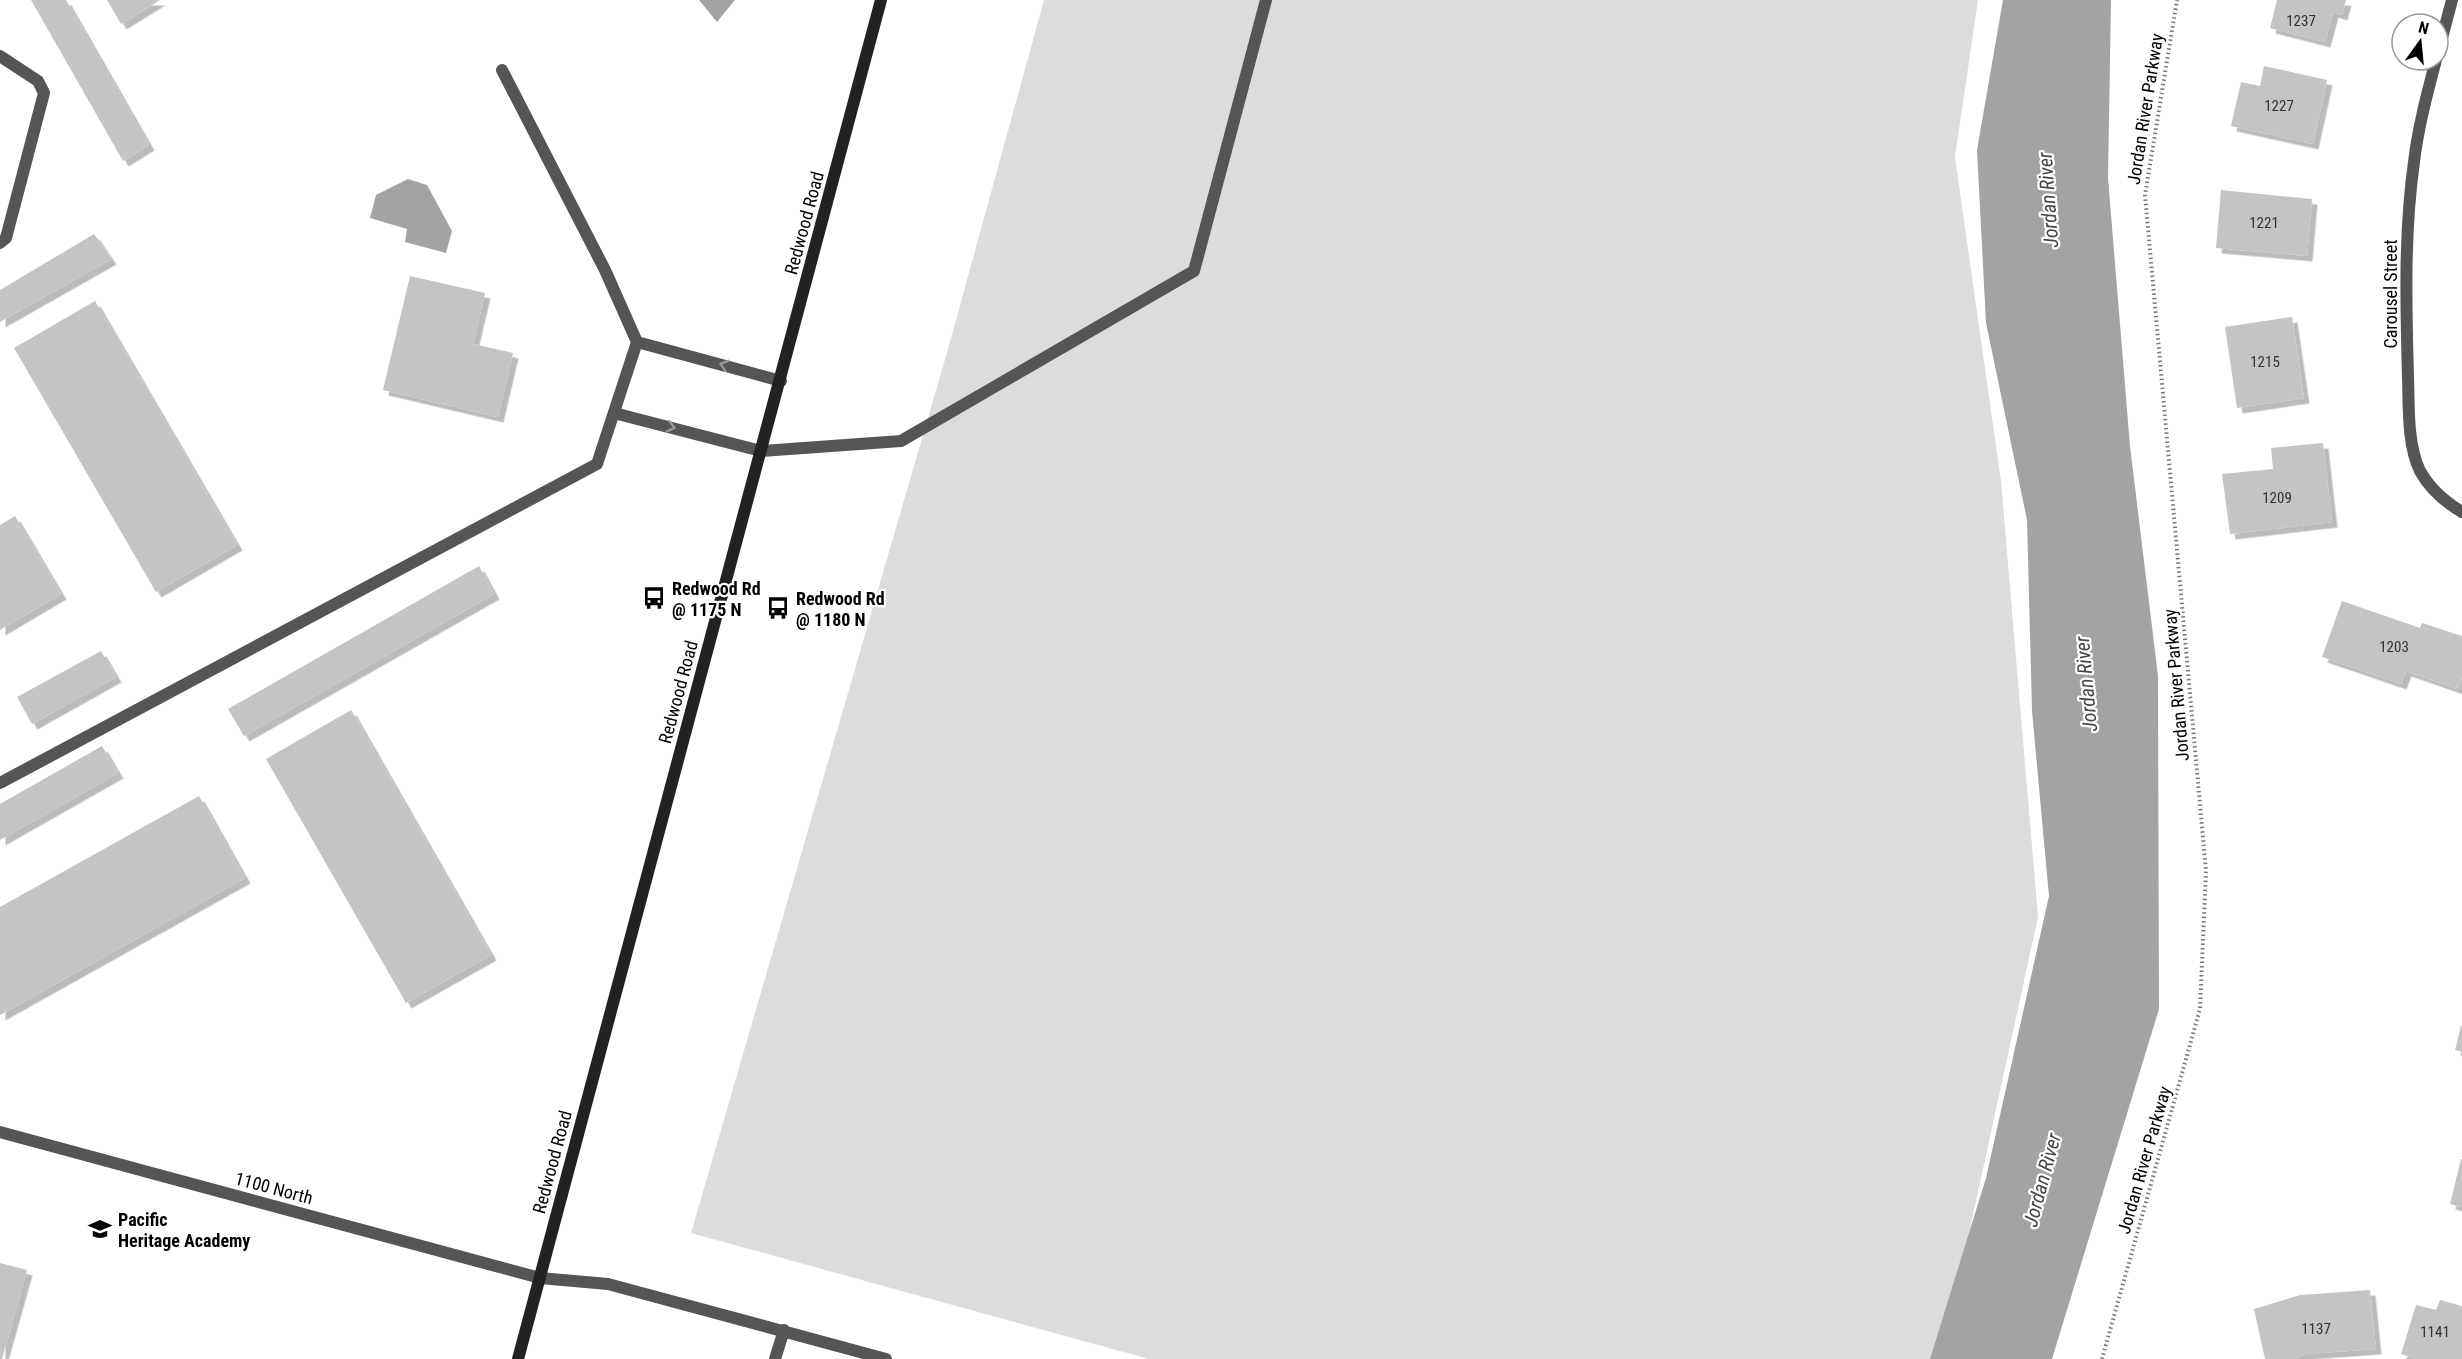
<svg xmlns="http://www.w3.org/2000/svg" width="2462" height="1359" viewBox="0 0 2462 1359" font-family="'Roboto Condensed',sans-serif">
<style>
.green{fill:#dcdcdc}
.water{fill:#a3a3a3}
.building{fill:#c4c4c4;filter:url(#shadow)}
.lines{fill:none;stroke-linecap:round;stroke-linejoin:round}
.path{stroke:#777;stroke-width:4;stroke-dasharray:1.5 3;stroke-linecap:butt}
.lane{stroke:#555;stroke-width:12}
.street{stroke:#555;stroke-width:12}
.secondary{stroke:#222;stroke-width:12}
.oneway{stroke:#999}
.labels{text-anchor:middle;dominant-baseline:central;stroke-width:4.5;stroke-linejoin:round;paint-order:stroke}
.number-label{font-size:15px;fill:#313131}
.street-label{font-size:18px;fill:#000;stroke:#fff}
.poi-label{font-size:18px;font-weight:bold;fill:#000;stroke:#fff;text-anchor:start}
.water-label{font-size:20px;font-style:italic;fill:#444;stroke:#fff}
</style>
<defs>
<filter id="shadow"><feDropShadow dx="5.5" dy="5.5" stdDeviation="0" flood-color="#0004"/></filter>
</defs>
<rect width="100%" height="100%" fill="#fff"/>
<path class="green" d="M 1044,0 L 1978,0 L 1955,157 L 2001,481 L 2038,917 L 1961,1270 L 1934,1359 L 1149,1359 L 691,1233 L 948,349 Z"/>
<path class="water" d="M 699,0 L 735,0 L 717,22 Z
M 2003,0 L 2111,0 L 2108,178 L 2130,446 L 2158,676 L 2159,1009 L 2052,1359 L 1930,1359 L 1986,1178 L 2049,896 L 2032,711 L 2027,520 L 1986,323 L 1977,150 Z
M 408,179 L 427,185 L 452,231 L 446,253 L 405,242 L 407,229 L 370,218 L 376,195 Z"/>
<path class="building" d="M 31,0 L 66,0 L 149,145 L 123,161 Z
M 107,0 L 160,0 L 121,24 Z
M 2277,0 L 2346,0 L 2342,15 L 2333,12 L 2325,42 L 2270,28 Z
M 2264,66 L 2327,80 L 2313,144 L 2231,126 L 2241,82 L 2260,86 Z
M 2221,190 L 2312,199 L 2307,256 L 2216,248 Z
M 94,234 L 111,259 L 0,322 L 0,290 Z
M 410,276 L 485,293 L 473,344 L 513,353 L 498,417 L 383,390 Z
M 95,301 L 237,545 L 156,592 L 14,348 Z
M 2292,317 L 2304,398 L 2237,408 L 2225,327 Z
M 2323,443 L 2332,522 L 2230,534 L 2222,474 L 2273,469 L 2271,448 Z
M 15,516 L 61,594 L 0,630 L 0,525 Z
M 479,566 L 494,594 L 244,736 L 228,709 Z
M 2342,601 L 2420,628 L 2422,623 L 2462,636 L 2462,677 L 2458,689 L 2406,671 L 2401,684 L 2322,657 Z
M 101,651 L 116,677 L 32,724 L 17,697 Z
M 351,710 L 491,955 L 406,1003 L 266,759 Z
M 102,746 L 118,773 L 0,840 L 0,804 Z
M 199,796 L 245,878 L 0,1015 L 0,907 Z
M 2461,1026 L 2462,1026 L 2462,1052 L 2455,1050 Z
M 2461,1159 L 2462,1159 L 2462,1207 L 2450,1204 Z
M 0,1263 L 27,1270 L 2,1359 L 0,1359 Z
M 2370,1290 L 2376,1349 L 2305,1354 L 2294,1359 L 2265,1359 L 2254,1309 L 2300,1295 Z
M 2440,1300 L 2462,1306 L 2462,1359 L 2417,1359 L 2401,1354 L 2416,1305 L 2436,1310 Z"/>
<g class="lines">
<path class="path" d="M 2102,1359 L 2200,1009 L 2206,871 L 2145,195 L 2177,0"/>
<path class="lane" d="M 0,56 L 38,81 L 44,93 L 6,238 L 0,243
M 637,342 L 781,381
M 614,413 L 761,451 L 901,441 L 1194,271 L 1266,0
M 0,783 L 597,464 L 637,342 L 605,270 L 502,70
M 540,1278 L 608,1284 L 886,1359
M 775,1359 L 784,1330"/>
<path class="street" d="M 2438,53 L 2452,0
M 2436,60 C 2427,94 2418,128 2414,162 C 2404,233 2406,305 2408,377 C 2409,406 2407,444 2420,471 C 2430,489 2445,502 2462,512
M 0,1132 L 540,1278"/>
<path class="secondary" d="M 518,1359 L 881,0"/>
</g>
<defs><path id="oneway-chevron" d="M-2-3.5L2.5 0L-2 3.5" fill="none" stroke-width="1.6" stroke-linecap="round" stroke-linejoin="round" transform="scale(1.5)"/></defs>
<g class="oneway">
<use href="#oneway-chevron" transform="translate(724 365) rotate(-164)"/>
<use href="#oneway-chevron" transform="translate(671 427) rotate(14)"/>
</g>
<defs>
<g id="bus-bare" transform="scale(1.8)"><path d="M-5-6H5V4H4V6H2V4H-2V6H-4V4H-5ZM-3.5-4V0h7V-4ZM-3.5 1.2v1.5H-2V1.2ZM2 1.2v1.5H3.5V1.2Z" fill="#000" stroke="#fff" stroke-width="2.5" paint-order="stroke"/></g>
<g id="school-bare" transform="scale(1.8)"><path d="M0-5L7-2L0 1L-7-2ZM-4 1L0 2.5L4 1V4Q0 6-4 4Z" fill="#000" stroke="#fff" stroke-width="2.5" paint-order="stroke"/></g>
</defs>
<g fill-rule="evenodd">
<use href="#bus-bare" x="654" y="598"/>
<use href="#bus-bare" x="778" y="608"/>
<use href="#school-bare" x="100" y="1229"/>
</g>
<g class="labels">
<g class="number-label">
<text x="2301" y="21">1237</text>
<text x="2279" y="106">1227</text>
<text x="2264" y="223">1221</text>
<text x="2265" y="362">1215</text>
<text x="2277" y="498">1209</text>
<text x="2394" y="647">1203</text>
<text x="2316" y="1329">1137</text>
<text x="2435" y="1332">1141</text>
</g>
<g class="street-label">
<text transform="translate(2145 109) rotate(-81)">Jordan River Parkway</text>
<text transform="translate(804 223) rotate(-75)">Redwood Road</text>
<text transform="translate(2390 294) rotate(-90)">Carousel Street</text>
<text transform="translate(2176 685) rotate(-95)">Jordan River Parkway</text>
<text transform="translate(678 692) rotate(-75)">Redwood Road</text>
<text transform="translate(2144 1160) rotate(-74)">Jordan River Parkway</text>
<text transform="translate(552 1162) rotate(-75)">Redwood Road</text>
<text transform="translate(274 1188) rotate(15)">1100 North</text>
</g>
<g class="poi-label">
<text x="672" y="588">Redwood Rd<tspan x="672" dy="21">@ 1175 N</tspan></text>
<text x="796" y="598">Redwood Rd<tspan x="796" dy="21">@ 1180 N</tspan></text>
<text x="118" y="1219">Pacific<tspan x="118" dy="21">Heritage Academy</tspan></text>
</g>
<g class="water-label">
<text transform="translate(2048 200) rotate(-94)">Jordan River</text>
<text transform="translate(2086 684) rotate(-95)">Jordan River</text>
<text transform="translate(2042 1180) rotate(-75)">Jordan River</text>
</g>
</g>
<g transform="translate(2420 42) rotate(15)"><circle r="28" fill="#ffffff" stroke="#999999" stroke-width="1.5"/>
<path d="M0-4.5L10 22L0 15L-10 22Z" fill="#000000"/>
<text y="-9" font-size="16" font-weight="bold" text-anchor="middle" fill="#000000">N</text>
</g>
</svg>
